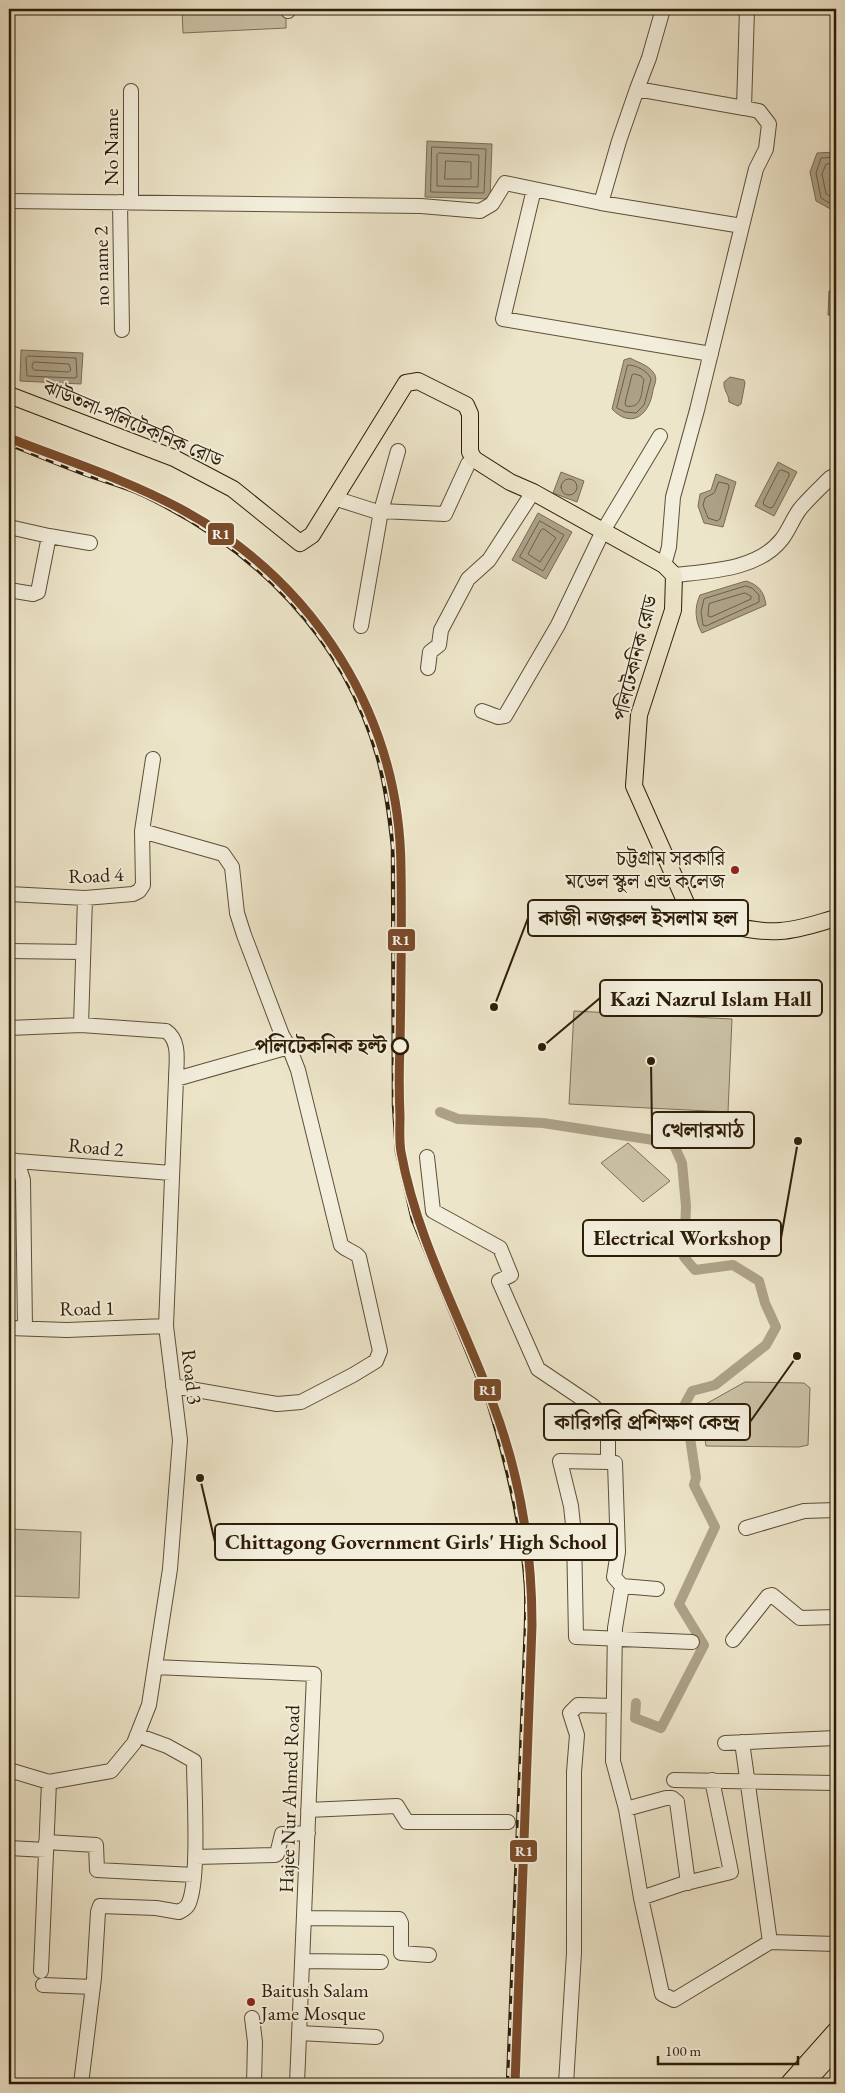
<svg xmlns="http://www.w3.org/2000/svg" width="845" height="2093" viewBox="0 0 845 2093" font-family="'EB Garamond','Noto Serif Bengali',serif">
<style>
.green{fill:#ccc3a8;stroke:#7c7058}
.water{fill:#aca187;stroke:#796c54}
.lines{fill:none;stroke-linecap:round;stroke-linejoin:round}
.shore{stroke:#6c5f48;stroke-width:1}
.canal{stroke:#aca187;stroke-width:10}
.minor-casing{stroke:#5d4f38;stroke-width:16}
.major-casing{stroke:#2d1d08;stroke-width:18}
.minor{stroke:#f3eedc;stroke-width:14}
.major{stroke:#ede5c9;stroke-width:16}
.rail-casing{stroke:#2d1d08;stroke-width:4.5}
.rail{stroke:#f3eedc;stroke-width:2.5;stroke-dasharray:8;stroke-linecap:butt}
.rail-1-casing{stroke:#f3eedc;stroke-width:12}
.rail-1{stroke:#7a4b2a;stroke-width:9}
.poi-dot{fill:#8f2418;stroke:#f3eedc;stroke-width:2}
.stop-dot{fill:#f3eedc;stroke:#2d1d08;stroke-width:2.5}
.labels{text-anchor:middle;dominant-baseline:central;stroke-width:4;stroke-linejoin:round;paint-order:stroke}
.street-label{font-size:20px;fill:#2d1d08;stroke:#f3eedc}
.poi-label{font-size:20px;fill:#2d1d08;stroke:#f3eedc;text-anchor:end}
.stop-label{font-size:20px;font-weight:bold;fill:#2d1d08;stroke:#f3eedc;text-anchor:end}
.leader{fill:none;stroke:#2d1d08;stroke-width:2}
.callout-dot{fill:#2d1d08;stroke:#f3eedc;stroke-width:2}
.callout{fill:#f3eedc;stroke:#2d1d08;stroke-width:2}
.callout-label{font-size:21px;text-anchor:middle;font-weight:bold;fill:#2d1d08}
.line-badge{stroke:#f3eedc;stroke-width:2}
.badge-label{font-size:14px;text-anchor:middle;font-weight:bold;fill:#fff}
</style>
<rect width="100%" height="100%" fill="#ede5c9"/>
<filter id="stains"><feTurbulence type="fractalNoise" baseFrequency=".004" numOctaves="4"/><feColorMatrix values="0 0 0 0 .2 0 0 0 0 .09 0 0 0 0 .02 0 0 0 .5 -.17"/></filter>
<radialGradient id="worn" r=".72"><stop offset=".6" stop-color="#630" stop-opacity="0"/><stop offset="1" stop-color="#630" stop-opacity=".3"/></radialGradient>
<path class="green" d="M 182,9 L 286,9 L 286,28 L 183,33 Z
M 574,1011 L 732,1019 L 728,1112 L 569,1104 Z
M 628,1143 L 670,1181 L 643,1202 L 601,1163 Z
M 745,1382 L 804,1383 L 810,1388 L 808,1445 L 799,1447 L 706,1446 L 703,1423 L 704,1405 Z
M 9,1529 L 81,1532 L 79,1598 L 9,1596 Z"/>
<path class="water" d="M 427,141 L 492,144 L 490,199 L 425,197 Z
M 836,152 L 836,212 L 816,201 L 810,172 L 817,153 Z
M 836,289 L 836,316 L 828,315 L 829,291 Z
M 21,350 L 83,353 L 81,384 L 20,381 Z
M 630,358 C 637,362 648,365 653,372 C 658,378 655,383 653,390 C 650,414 632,430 612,409 L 624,360 Z
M 730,377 L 744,380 L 745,383 L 741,404 L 738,406 L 729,402 C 729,394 723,390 724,382 Z
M 778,462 L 797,472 L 774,516 L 755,506 Z
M 561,472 L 584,481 L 577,502 L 553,493 Z
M 716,474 L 736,482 L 723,527 L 704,523 L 698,506 L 700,494 L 711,490 Z
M 538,513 L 572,532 L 546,579 L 512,560 Z
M 746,581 C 759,585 764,592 766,605 L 702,633 C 695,621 694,608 700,595 Z"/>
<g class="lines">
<path class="shore" d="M 432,147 L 486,149 L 484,193 L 431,192 Z
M 439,153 L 479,155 L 478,187 L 437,186 L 437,155 Z
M 836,157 L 821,158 L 816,173 L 821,198 L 836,207
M 446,161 L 471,162 L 471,179 L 445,179 Z
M 836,163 L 826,164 L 822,174 L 826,194 L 836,199
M 28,356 L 76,358 L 77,377 L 74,378 L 27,376 L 26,358 Z
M 34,362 L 69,364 L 71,370 L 68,372 L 34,370 L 32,367 Z
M 628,365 C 636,365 648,371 651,379 L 644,405 L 636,413 L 625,412 L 617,408 Z
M 635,374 L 641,376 L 644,380 C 641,392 643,409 626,406 L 625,403 L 632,375 Z
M 782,470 L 789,473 L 789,476 L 773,507 L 770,508 L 764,505 L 763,502 L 779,471 Z
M561 487a8 8 0 1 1 16 0a8 8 0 1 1-16 0Z
M 719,482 L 728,484 L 729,487 L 720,519 L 717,521 L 708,518 L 703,505 L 705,498 L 714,493 Z
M 540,521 L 564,535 L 543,571 L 520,557 Z
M 544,529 L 556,538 L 540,562 L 528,554 L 541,530 Z
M 746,586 L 752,588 L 759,595 L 759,602 L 706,626 L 703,625 L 701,612 L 704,599 Z
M 745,593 L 751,596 L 751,599 L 711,617 L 708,616 L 709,604 Z"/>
<path class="canal" d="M 440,1112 L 458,1119 L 543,1123 L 673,1143 L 682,1163 L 686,1206 L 684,1257 L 695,1270 L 733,1265 L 759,1281 L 765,1303 L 776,1327 L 766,1345 L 715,1385 L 692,1391 L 685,1404 L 696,1478 L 694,1485 L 715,1527 L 679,1604 L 704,1645 L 661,1728 L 635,1718 L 636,1703"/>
<g class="minor-casing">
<path id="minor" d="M 288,11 L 288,9
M 637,89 L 649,58 L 663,9
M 534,189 L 503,319 L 711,354
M 9,201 L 421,206 L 480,211 L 492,204 L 505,183 L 601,203 L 742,226 L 697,410 L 673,497 L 669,547 L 664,565
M 120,202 L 122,330
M 131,202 L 131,91
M 601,203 L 619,141 L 637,89 L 744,108 L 747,9
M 742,226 L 756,169 L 766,149 L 769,124 L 759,111 L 744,108
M 334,498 L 381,513
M 381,511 L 445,514 L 468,464 L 474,459
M 9,527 L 49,536
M 674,575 C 710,571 758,570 782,539 C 789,530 793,518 800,509 C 809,498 820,488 830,478 L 836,475
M 9,590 L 33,594 L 38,592 L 49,536 L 90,543
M 361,626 L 381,511 L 398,451
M 428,668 L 430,652 L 439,645 L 441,630 L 468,579 L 489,560 L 533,492
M 482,711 L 498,717 L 505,716 L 558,625 L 603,531 L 660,436
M 142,831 L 223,854 L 232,867 L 237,913 L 244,935 L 282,1035 L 289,1047
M 9,894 L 85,898 L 133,894 L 139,891 L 143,885 L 142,831 L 153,759
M 9,951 L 83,952
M 81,1025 L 85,898
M 9,1028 L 81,1025 L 166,1031 C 181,1041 176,1063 176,1079 L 166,1326 L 180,1440 L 170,1569 L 149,1705 L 134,1743 L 111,1771 L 49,1782 L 9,1770
M 427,1157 L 433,1211 L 500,1248 L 511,1275 L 499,1281 L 538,1369 L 593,1406 L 608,1420 L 608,1462 L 615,1463 L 618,1552 L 614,1577 L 622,1586
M 9,1160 L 17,1161 L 23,1180 L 25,1328
M 17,1161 L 171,1173
M 9,1328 L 67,1330 L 166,1326
M 173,1386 L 277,1404 L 301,1402 L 353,1375 L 376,1361 L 380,1351 L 359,1257 C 354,1251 347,1251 341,1245 L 298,1070 L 289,1047 L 176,1079
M 608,1462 L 560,1461 L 571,1506 L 574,1534 L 576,1637 L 692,1642
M 746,1528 L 804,1511 L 836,1510
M 657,1589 L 622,1586 L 615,1628 L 613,1761 L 626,1809 L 641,1898 L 662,1994 L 674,2000 L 770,1942 L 836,1944
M 733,1640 L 768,1596 L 772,1595 L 800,1618 L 836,1617
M 155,1667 L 314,1674 L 297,2084
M 742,1742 L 770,1942
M 725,1743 L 836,1738
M 674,1780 L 836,1783
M 626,1809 L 666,1798 L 672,1798 L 677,1802 L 688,1883
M 308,1810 L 397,1806 L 407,1822 L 508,1822
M 46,1842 L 96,1845 L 97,1870 L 194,1875
M 9,1848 L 46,1850
M 195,1857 L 275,1855 L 277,1854 L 282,1834 L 308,1833
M 641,1898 L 682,1884 L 731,1872 L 712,1780
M 304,1918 L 399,1919 L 401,1923 L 401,1953 L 429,1955
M 302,1961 L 381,1962
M 41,1971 L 49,1782
M 43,1985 L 93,1987
M 252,2018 L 255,2042 L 254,2084
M 299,2033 L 376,2037
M 81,2084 L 94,1978 L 98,1912 L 100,1906 L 156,1908 L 179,1912 C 183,1910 186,1908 188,1905 C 200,1882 194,1791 194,1761 L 167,1746 L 137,1735
M 566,2084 L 574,1953 L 574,1772 L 577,1735 L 570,1713 L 578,1705 L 614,1706"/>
</g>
<g class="major-casing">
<path id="major" d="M 9,395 L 174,458 L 233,489 L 300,543 L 312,535 L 406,383 L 418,381 L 466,405 L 470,414 L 470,452 L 474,459 L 510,482 L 533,492 L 664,565 L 674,575 L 673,610 L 639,715 L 634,786 L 690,912 C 716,922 752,933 780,931 C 799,930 818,923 836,918
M 788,2084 L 836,2030
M 805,2084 L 836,2050"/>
</g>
<use href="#minor" class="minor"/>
<use href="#major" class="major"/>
<g class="rail-casing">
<path id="rail" d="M 9,444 C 36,455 63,466 90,476 C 107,482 126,487 143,495 C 255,548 344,637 378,758 C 386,787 390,818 393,847 L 394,1105 L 397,1152 L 413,1220 L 489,1405 C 507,1464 522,1524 526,1586 C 527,1607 526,1630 525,1651 L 508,2084"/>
</g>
<use href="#rail" class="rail"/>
<g class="rail-1-casing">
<path id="rail-1" d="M 9,438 C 65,460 125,479 179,508 C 314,580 400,715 401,869 C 402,928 401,987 400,1046 C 399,1069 399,1093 400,1117 C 400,1128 399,1141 401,1152 C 417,1241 462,1320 493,1404 C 520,1475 532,1550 532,1625 L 515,2084"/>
</g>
<use href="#rail-1" class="rail-1"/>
</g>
<g class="poi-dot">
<circle cx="735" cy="870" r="5"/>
<circle cx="251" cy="2002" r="5"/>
</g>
<circle class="stop-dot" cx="400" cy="1046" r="8"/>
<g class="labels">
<g class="street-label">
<text transform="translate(111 147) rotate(-90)">No Name</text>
<text transform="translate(101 266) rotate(-91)">no name 2</text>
<text transform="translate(133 423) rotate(23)">ঝাউতলা-পলিটেকনিক রোড</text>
<text transform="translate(635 658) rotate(-76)">পলিটেকনিক রোড</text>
<text transform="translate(96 875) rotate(-2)">Road 4</text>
<text transform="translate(96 1147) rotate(5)">Road 2</text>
<text transform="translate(87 1308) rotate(-1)">Road 1</text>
<text transform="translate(192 1377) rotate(83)">Road 3</text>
<text transform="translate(289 1799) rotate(-88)">Hajee Nur Ahmed Road</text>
</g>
<g class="poi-label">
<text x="725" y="858">চট্টগ্রাম সরকারি<tspan x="725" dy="23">মডেল স্কুল এন্ড কলেজ</tspan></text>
<text x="261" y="1990" text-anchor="start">Baitush Salam<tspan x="261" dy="23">Jame Mosque</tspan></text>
</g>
<g class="stop-label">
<text x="387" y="1046">পলিটেকনিক হল্ট</text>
</g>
</g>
<path class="leader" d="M494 1007L528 918M542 1047L600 998M651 1061L652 1130M798 1141L781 1238M797 1356L750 1422M200 1478L215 1542"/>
<g class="callout-dot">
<circle cx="494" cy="1007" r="5"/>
<circle cx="542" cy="1047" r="5"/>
<circle cx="651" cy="1061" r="5"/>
<circle cx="798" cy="1141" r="5"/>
<circle cx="797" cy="1356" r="5"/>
<circle cx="200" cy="1478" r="5"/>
</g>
<g class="callout">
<rect x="528" y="900" width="220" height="36" rx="5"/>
<rect x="600" y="980" width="222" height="36" rx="5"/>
<rect x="652" y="1112" width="102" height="36" rx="5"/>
<rect x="583" y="1220" width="198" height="36" rx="5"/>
<rect x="544" y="1404" width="206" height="36" rx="5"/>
<rect x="215" y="1524" width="402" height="36" rx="5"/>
</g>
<g class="callout-label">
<text x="638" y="925">কাজী নজরুল ইসলাম হল</text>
<text x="711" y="1006">Kazi Nazrul Islam Hall</text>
<text x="703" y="1137">খেলারমাঠ</text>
<text x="682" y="1245">Electrical Workshop</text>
<text x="647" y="1429">কারিগরি প্রশিক্ষণ কেন্দ্র</text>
<text x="416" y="1549">Chittagong Government Girls' High School</text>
</g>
<g class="line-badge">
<rect x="207" y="522" width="28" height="24" rx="5" fill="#7a4b2a"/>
<rect x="387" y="928" width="29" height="24" rx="5" fill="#7a4b2a"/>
<rect x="473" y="1378" width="29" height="24" rx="5" fill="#7a4b2a"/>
<rect x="509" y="1839" width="29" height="24" rx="5" fill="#7a4b2a"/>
</g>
<g class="badge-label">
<text x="221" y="539">R1</text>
<text x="401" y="945">R1</text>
<text x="488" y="1395">R1</text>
<text x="524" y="1856">R1</text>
</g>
<rect width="845" height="2093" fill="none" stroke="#ede5c9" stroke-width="30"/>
<rect x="10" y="10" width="825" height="2073" fill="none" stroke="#2d1d08" stroke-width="2.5"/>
<rect x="15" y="15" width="815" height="2063" fill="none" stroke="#2d1d08"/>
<path d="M658 2056v8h140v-8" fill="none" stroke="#2d1d08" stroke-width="2.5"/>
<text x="665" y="2056" font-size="15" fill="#2d1d08" stroke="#f3eedc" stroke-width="4" paint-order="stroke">100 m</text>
<rect width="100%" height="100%" filter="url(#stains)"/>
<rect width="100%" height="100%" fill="url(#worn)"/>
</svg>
